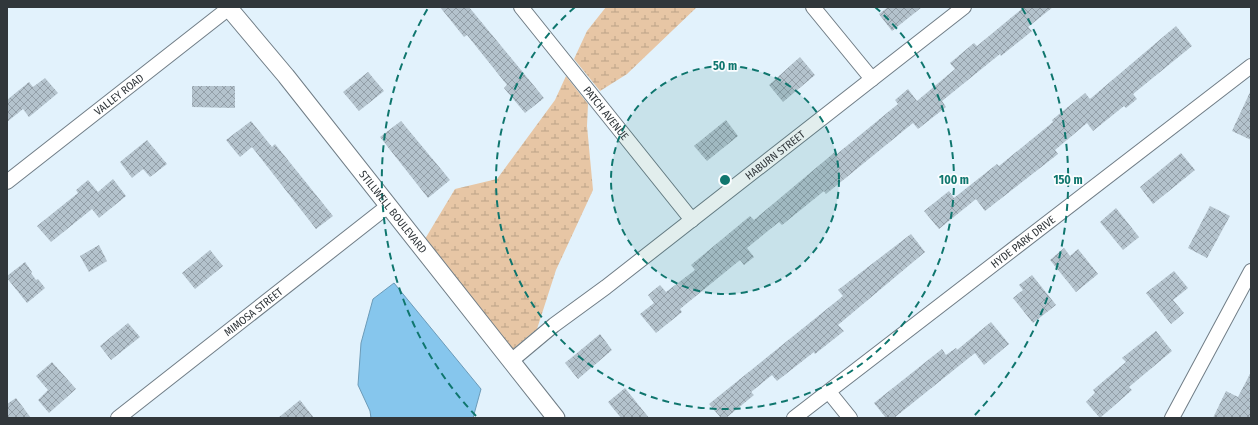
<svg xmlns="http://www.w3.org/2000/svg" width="1258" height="425" viewBox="0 0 1258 425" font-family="'Fira Sans Condensed',sans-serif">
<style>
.wetland{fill:url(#wetland-marsh)}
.water{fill:#86c6ed;stroke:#6c9bb8}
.building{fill:url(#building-cross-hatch)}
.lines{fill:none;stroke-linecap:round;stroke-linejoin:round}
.minor-casing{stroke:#707d86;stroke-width:16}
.tertiary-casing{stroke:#707d86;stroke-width:19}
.minor{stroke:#fff;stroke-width:14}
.tertiary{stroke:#fff;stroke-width:17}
.ring{fill:none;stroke:#0f766e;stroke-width:2;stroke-dasharray:7 5}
.labels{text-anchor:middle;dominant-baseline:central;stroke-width:3.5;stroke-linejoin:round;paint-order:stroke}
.street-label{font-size:11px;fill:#31373b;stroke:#fafdff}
.centre{fill:#0f766e;stroke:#fafdff;stroke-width:2}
.ring-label{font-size:12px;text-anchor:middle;font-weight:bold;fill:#0f766e;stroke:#fafdff;stroke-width:3.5;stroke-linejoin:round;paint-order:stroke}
</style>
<defs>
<pattern id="wetland-marsh" width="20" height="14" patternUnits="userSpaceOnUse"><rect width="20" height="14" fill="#e7c6a5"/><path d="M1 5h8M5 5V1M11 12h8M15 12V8" fill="none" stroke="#bca288"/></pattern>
<pattern id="building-cross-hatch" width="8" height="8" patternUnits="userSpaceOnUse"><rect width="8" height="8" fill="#b4c3cd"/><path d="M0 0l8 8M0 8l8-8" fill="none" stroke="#939fa8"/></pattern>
</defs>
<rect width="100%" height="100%" fill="#e2f2fc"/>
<path class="wetland" d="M 606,7 L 697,7 L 627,74 L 600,91 L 574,59 L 587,31 Z
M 566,76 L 588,104 L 587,126 L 593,190 L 556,270 L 537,329 L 513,349 L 425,239 L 455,189 L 497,179 L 555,100 Z"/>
<path class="water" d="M 394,283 L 481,389 L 473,418 L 371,418 L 370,411 L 358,385 L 361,343 L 373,299 Z"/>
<path class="building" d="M 440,7 L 469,7 L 544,98 L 525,113 L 504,88 L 507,85 L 467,35 L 464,37 Z
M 888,7 L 922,7 L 892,31 L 879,14 Z
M 1024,7 L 1053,7 L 1028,27 L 1032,31 L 1001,56 L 1000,54 L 942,101 L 946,107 L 918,129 L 913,123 L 826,194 L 824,191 L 782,225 L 779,222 L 747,248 L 754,257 L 744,265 L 740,260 L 680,309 L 682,312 L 656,333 L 640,314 L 654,303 L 648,295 L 660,285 L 666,292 L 695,270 L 691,265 L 750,216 L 754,220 L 835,152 L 837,154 L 898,104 L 895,100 L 908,89 L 917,101 L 955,69 L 950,63 L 974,43 L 977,46 Z
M 1176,26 L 1192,46 L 1133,94 L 1137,99 L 1126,108 L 1124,106 L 1093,131 L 1087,123 L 1055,150 L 1058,154 L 985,211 L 976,199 L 939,229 L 924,211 L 949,191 L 954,198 L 997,164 L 999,166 L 1053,122 L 1052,120 L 1085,93 L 1090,99 Z
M 800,57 L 815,75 L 783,102 L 769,85 Z
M 368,72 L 384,91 L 359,111 L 343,92 Z
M 45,78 L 58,93 L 29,117 L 23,109 L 7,122 L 7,100 L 29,82 L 33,87 Z
M 192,86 L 235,86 L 235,108 L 192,107 Z
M 1251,90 L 1251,140 L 1232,131 Z
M 726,120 L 738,136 L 707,161 L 694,146 Z
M 251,121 L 272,147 L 275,144 L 333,216 L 316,229 L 252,147 L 240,157 L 226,140 Z
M 401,121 L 450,180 L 428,198 L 380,137 Z
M 147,140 L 167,164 L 150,177 L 143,169 L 132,178 L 120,162 Z
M 1181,153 L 1195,170 L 1153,204 L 1140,187 Z
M 113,179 L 126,196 L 99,218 L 92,209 L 51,242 L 37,226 L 78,193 L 76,190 L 88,180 L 98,192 Z
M 1210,206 L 1230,216 L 1207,258 L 1188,248 Z
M 1116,208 L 1139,237 L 1123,250 L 1100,222 Z
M 911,234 L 925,252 L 838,325 L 844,331 L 815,354 L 814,352 L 777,381 L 772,375 L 751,392 L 754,395 L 726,418 L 721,418 L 709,404 L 843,296 L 838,290 Z
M 99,245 L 107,261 L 89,272 L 80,256 Z
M 1064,248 L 1070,256 L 1078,249 L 1098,274 L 1076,292 L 1050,260 Z
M 210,250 L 223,266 L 195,289 L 182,273 Z
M 25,262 L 32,272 L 31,273 L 36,280 L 38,279 L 45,288 L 27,303 L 7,278 L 7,276 Z
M 1174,271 L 1188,288 L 1173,300 L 1184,313 L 1171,324 L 1146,293 Z
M 1032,275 L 1056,305 L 1033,323 L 1013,298 L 1023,290 L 1019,285 Z
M 991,322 L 1009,344 L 984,365 L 975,353 L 894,418 L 886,418 L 874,403 L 942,349 L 946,355 L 956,348 L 957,350 Z
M 128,323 L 140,337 L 111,360 L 100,346 Z
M 1156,331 L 1172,351 L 1129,387 L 1132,390 L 1100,418 L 1086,402 L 1095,393 L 1093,390 L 1126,362 L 1122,358 Z
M 600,334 L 612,350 L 578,379 L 565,363 Z
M 52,362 L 76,389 L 49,413 L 38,400 L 48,390 L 36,376 Z
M 1251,372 L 1251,418 L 1213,418 L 1226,391 L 1238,397 Z
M 625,388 L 649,418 L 621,418 L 608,402 Z
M 16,398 L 31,418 L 7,418 L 7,404 Z
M 300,400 L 314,418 L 278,418 Z"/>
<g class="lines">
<g class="minor-casing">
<g id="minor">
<path id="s1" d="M 521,7 L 692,220"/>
<path d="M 813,7 L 872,79"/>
<path id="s2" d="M 7,182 L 229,8"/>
<path id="s3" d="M 511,361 L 554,325 L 606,287 L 964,7"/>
<path d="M 829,392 L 850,418"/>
<path id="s4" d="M 118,418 L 388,206"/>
<path id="s5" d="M 794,418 L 1251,66"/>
<path d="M 1172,418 L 1251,271"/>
</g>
</g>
<g class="tertiary-casing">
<g id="tertiary">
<path id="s6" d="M 228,7 L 286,76 L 556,418"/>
</g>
</g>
<use href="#minor" class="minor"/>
<use href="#tertiary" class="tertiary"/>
</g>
<circle cx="725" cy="180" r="114" fill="#0f766e" fill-opacity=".12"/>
<g class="ring">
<circle cx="725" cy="180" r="114"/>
<path d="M875 7A229 229 0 1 1 575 7"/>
<path d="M476 416A343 343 0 0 1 428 8M1022 8A343 343 0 0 1 974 416"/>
</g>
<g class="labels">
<g class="street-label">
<text stroke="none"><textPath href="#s2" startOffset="142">VALLEY ROAD</textPath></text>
<text stroke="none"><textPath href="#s1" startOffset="136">PATCH AVENUE</textPath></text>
<text stroke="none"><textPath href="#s3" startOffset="335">HABURN STREET</textPath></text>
<text stroke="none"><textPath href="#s6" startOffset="263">STILLWELL BOULEVARD</textPath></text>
<text stroke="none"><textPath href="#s5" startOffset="289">HYDE PARK DRIVE</textPath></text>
<text stroke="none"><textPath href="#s4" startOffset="172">MIMOSA STREET</textPath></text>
</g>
</g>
<circle cx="725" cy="180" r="6" class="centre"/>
<g class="ring-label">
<text x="725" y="70">50 m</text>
<text x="954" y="184">100 m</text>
<text x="1068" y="184">150 m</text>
</g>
<rect width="1258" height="425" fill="none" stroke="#31373b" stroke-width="16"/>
</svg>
